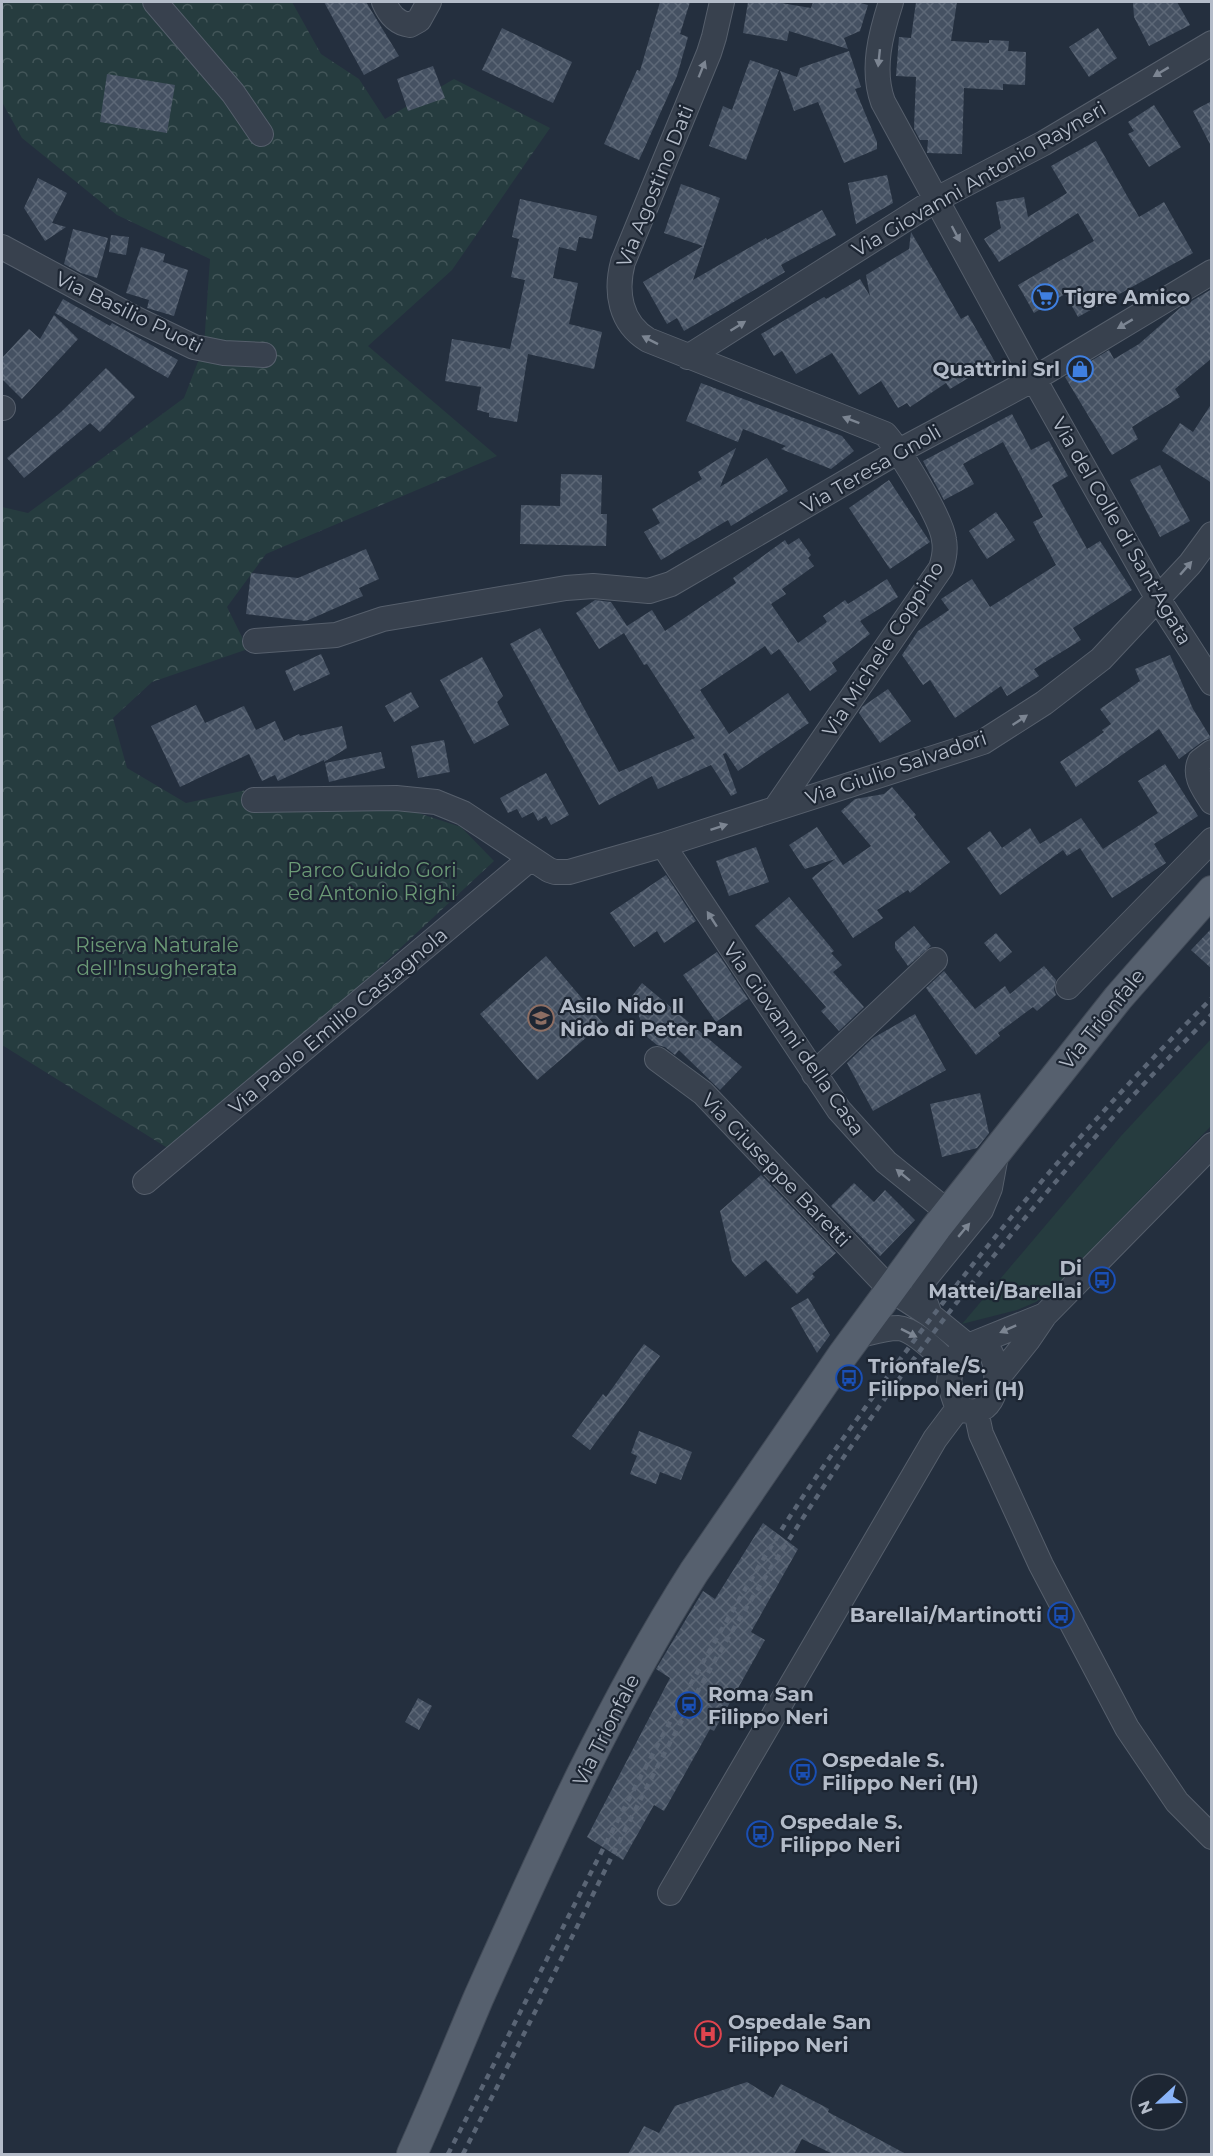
<svg xmlns="http://www.w3.org/2000/svg" width="1213" height="2156" viewBox="0 0 1213 2156" font-family="Montserrat,sans-serif">
<style>
.grass{fill:#263c3f}
.park{fill:url(#park-crowns)}
.building{fill:url(#building-cross-hatch)}
.lines{fill:none;stroke-linecap:round;stroke-linejoin:round}
.minor-casing{stroke:#565f6c;stroke-width:26}
.major-casing{stroke:#414a57;stroke-width:32}
.minor{stroke:#38414e;stroke-width:24}
.major{stroke:#56606e;stroke-width:30}
.rail{stroke:#5a6575;stroke-width:4.5;stroke-dasharray:6 6;stroke-linecap:butt}
.oneway{fill:#7c8592}
.labels{text-anchor:middle;dominant-baseline:central;stroke-width:4.5;stroke-linejoin:round;paint-order:stroke}
.street-label{font-size:20px;fill:#b4bcc9;stroke:#1d2633}
.poi-label{font-size:20px;font-weight:bold;fill:#b4bcc9;stroke:#1d2633;text-anchor:start}
.park-label{font-size:20px;fill:#6b9a76;stroke:#1d2633}
</style>
<defs>
<pattern id="park-crowns" width="20" height="18" patternUnits="userSpaceOnUse" patternTransform="scale(1.5)"><rect width="20" height="18" fill="#263c3f"/><path d="M2 6a3 3 0 1 1 6 0M12 15a3 3 0 1 1 6 0" fill="none" stroke="#435659"/></pattern>
<pattern id="building-cross-hatch" width="8" height="8" patternUnits="userSpaceOnUse" patternTransform="scale(1.5)"><rect width="8" height="8" fill="#455162"/><path d="M0 0l8 8M0 8l8-8" fill="none" stroke="#5d6877"/></pattern>
</defs>
<rect width="100%" height="100%" fill="#242f3e"/>
<path class="grass" d="M 1211,1039 L 1211,1126 L 1057,1285 L 1036,1302 L 1017,1310 L 962,1324 L 1121,1136 Z"/>
<path class="park" d="M 2,2 L 292,2 L 321,54 L 359,79 L 385,119 L 454,79 L 550,128 L 452,270 L 368,346 L 497,456 L 266,554 L 227,607 L 248,649 L 152,682 L 113,718 L 127,768 L 186,803 L 251,789 L 295,811 L 409,810 L 461,827 L 494,861 L 337,1007 L 335,1006 L 174,1152 L 2,1045 L 2,507 L 28,513 L 184,398 L 204,346 L 210,259 L 117,215 L 22,138 L 2,102 Z"/>
<path class="building" d="M 324,2 L 366,2 L 399,56 L 364,75 Z
M 660,2 L 690,2 L 680,34 L 688,37 L 677,76 L 639,160 L 604,144 L 637,70 L 640,71 Z
M 748,2 L 775,2 L 811,8 L 813,2 L 857,2 L 868,5 L 860,31 L 844,38 L 848,49 L 789,31 L 787,41 L 743,33 Z
M 916,2 L 957,2 L 951,41 L 989,43 L 989,40 L 1009,41 L 1008,51 L 1026,52 L 1025,85 L 1003,84 L 1003,90 L 964,88 L 962,154 L 927,153 L 928,140 L 920,140 L 914,129 L 916,77 L 896,76 L 899,37 L 911,38 Z
M 1133,2 L 1177,2 L 1190,25 L 1149,46 L 1134,17 Z
M 502,28 L 572,62 L 553,103 L 482,70 Z
M 1098,28 L 1117,58 L 1089,77 L 1069,47 Z
M 849,51 L 861,87 L 855,89 L 877,142 L 877,149 L 844,163 L 818,102 L 794,111 L 780,71 L 797,77 L 800,68 Z
M 750,60 L 779,70 L 746,160 L 709,146 L 723,106 L 732,110 Z
M 433,66 L 445,98 L 408,111 L 397,79 Z
M 107,74 L 175,85 L 167,133 L 100,122 Z
M 1212,101 L 1212,148 L 1193,111 Z
M 1154,105 L 1181,147 L 1149,167 L 1128,134 L 1134,131 L 1128,122 Z
M 1096,141 L 1139,217 L 1164,202 L 1193,253 L 1078,317 L 1065,294 L 1034,313 L 1018,285 L 1094,241 L 1078,213 L 999,262 L 984,239 L 1001,228 L 996,202 L 1024,197 L 1028,217 L 1067,193 L 1051,166 Z
M 887,175 L 893,203 L 856,224 L 848,183 Z
M 38,178 L 67,193 L 52,223 L 66,227 L 45,241 L 24,208 Z
M 681,184 L 720,198 L 693,280 L 766,238 L 767,240 L 822,210 L 836,235 L 781,265 L 785,272 L 684,331 L 677,318 L 667,324 L 643,282 L 703,246 L 664,233 Z
M 520,199 L 597,216 L 592,239 L 579,237 L 576,251 L 559,247 L 553,278 L 578,283 L 569,324 L 602,332 L 594,369 L 528,354 L 517,422 L 489,417 L 489,413 L 477,410 L 481,387 L 445,381 L 452,339 L 510,349 L 525,280 L 511,277 L 519,239 L 512,237 Z
M 73,229 L 108,238 L 97,278 L 81,273 L 64,264 Z
M 911,232 L 961,319 L 968,315 L 995,362 L 950,389 L 946,383 L 910,407 L 907,403 L 898,408 L 881,381 L 859,395 L 832,353 L 796,374 L 782,351 L 774,356 L 761,334 L 824,297 L 826,299 L 860,279 L 870,296 L 866,275 L 909,249 Z
M 111,235 L 129,237 L 126,255 L 109,252 Z
M 141,247 L 165,254 L 163,262 L 188,270 L 174,316 L 147,308 L 149,300 L 126,293 Z
M 1212,289 L 1212,358 L 1175,389 L 1180,397 L 1132,427 L 1138,439 L 1112,455 L 1065,377 L 1109,350 L 1114,359 L 1139,344 L 1180,308 Z
M 63,299 L 110,326 L 112,323 L 178,360 L 168,378 L 55,313 Z
M 54,315 L 78,339 L 22,399 L 2,379 L 2,358 L 29,329 L 40,339 Z
M 106,368 L 135,397 L 100,432 L 90,423 L 24,478 L 7,458 L 61,412 Z
M 701,383 L 842,436 L 854,451 L 831,469 L 781,449 L 786,446 L 743,429 L 738,442 L 686,421 Z
M 1212,403 L 1212,483 L 1162,451 L 1180,423 L 1193,432 Z
M 1012,414 L 1031,450 L 1049,441 L 1068,476 L 1052,485 L 1087,549 L 1100,541 L 1132,590 L 1073,628 L 1081,640 L 1034,669 L 1039,676 L 1007,696 L 1001,686 L 955,718 L 930,680 L 923,685 L 902,655 L 918,631 L 949,610 L 941,599 L 972,579 L 990,607 L 1056,565 L 1033,522 L 1043,517 L 1003,442 L 963,464 L 974,484 L 944,500 L 923,461 Z
M 736,448 L 720,487 L 767,458 L 788,491 L 731,526 L 728,520 L 661,560 L 644,532 L 660,523 L 652,509 L 702,479 L 698,472 Z
M 1160,465 L 1190,521 L 1160,537 L 1130,480 Z
M 561,474 L 602,475 L 601,514 L 607,514 L 606,546 L 520,544 L 521,505 L 560,506 Z
M 889,480 L 930,542 L 890,569 L 849,508 Z
M 996,512 L 1015,540 L 987,559 L 969,531 Z
M 799,538 L 811,555 L 808,558 L 814,566 L 782,589 L 786,594 L 771,604 L 798,643 L 827,622 L 823,616 L 845,600 L 848,604 L 887,579 L 898,597 L 860,621 L 870,634 L 832,663 L 837,671 L 810,691 L 779,649 L 771,655 L 765,646 L 700,690 L 729,734 L 788,693 L 809,723 L 738,771 L 726,753 L 723,754 L 737,793 L 731,796 L 711,765 L 658,789 L 652,776 L 599,805 L 510,644 L 540,628 L 619,772 L 695,738 L 647,664 L 644,665 L 624,633 L 599,649 L 576,613 L 595,600 L 611,602 L 627,626 L 652,610 L 665,631 L 736,583 L 733,578 L 785,540 L 788,545 Z
M 366,549 L 379,579 L 359,588 L 363,596 L 306,621 L 246,614 L 251,573 L 298,578 Z
M 321,654 L 330,674 L 294,691 L 285,671 Z
M 1170,655 L 1193,709 L 1211,738 L 1203,741 L 1179,759 L 1159,729 L 1076,787 L 1060,762 L 1104,732 L 1102,730 L 1111,724 L 1100,709 L 1140,681 L 1135,669 Z
M 482,657 L 503,696 L 497,702 L 509,725 L 474,744 L 440,680 Z
M 888,689 L 911,721 L 880,743 L 859,713 L 862,707 Z
M 411,692 L 419,707 L 394,722 L 385,706 Z
M 196,705 L 205,723 L 244,706 L 256,730 L 275,721 L 284,741 L 299,734 L 300,736 L 342,726 L 347,748 L 324,762 L 324,760 L 278,781 L 275,775 L 262,781 L 249,754 L 180,787 L 151,726 Z
M 444,740 L 450,772 L 418,778 L 411,746 Z
M 381,752 L 385,768 L 329,782 L 325,763 Z
M 1165,764 L 1198,816 L 1154,844 L 1166,863 L 1112,898 L 1080,848 L 1067,856 L 1063,850 L 1000,895 L 967,848 L 990,831 L 1002,848 L 1030,828 L 1040,844 L 1081,818 L 1103,849 L 1158,813 L 1138,781 Z
M 546,773 L 569,815 L 551,825 L 546,816 L 538,821 L 533,812 L 522,818 L 517,809 L 508,813 L 500,798 Z
M 892,787 L 916,815 L 914,817 L 950,862 L 910,893 L 908,890 L 877,910 L 883,918 L 853,938 L 812,878 L 835,859 L 805,869 L 789,845 L 817,827 L 843,865 L 871,846 L 841,811 L 855,799 L 884,794 Z
M 756,847 L 769,882 L 729,896 L 716,861 Z
M 666,875 L 696,921 L 664,943 L 657,931 L 634,947 L 610,913 Z
M 789,897 L 834,951 L 831,953 L 842,965 L 833,972 L 864,1007 L 839,1031 L 821,1011 L 826,1007 L 755,926 Z
M 914,926 L 931,946 L 908,966 L 895,948 L 895,942 Z
M 1212,928 L 1212,969 L 1191,950 Z
M 996,933 L 1012,952 L 1000,962 L 984,943 Z
M 717,952 L 748,999 L 716,1022 L 683,975 Z
M 546,956 L 603,1023 L 537,1080 L 480,1014 Z
M 1044,966 L 1056,980 L 1054,990 L 1056,995 L 1037,1011 L 1033,1007 L 998,1033 L 1000,1036 L 976,1055 L 926,988 L 944,971 L 975,1009 L 1005,986 L 1010,994 Z
M 642,983 L 742,1067 L 720,1090 L 679,1050 L 675,1055 L 665,1047 L 657,1045 L 646,1036 L 632,996 Z
M 915,1014 L 946,1070 L 873,1111 L 847,1063 L 873,1038 Z
M 980,1093 L 989,1133 L 977,1148 L 942,1157 L 930,1104 Z
M 761,1175 L 836,1253 L 812,1274 L 815,1277 L 797,1294 L 766,1260 L 745,1277 L 732,1261 L 720,1211 Z
M 854,1183 L 874,1202 L 885,1190 L 915,1220 L 880,1256 L 831,1206 Z
M 808,1298 L 830,1335 L 817,1353 L 791,1308 Z
M 644,1344 L 660,1356 L 590,1450 L 572,1436 L 603,1394 L 606,1397 Z
M 639,1431 L 692,1452 L 681,1480 L 660,1472 L 656,1484 L 630,1474 L 637,1456 L 631,1453 Z
M 763,1523 L 798,1549 L 751,1632 L 765,1640 L 714,1731 L 710,1729 L 664,1811 L 654,1805 L 623,1860 L 587,1837 L 670,1678 L 656,1669 L 703,1591 L 715,1599 Z
M 418,1698 L 432,1706 L 419,1730 L 405,1722 Z
M 747,2082 L 773,2098 L 781,2084 L 829,2109 L 828,2112 L 906,2154 L 833,2154 L 802,2139 L 794,2154 L 628,2154 L 644,2126 L 659,2133 L 675,2106 Z"/>
<g class="lines">
<g class="minor-casing">
<path id="minor" d="M 155,2 L 233,93 L 261,134
M 384,2 C 389,14 396,23 410,25 L 419,20 L 429,2
M 722,2 L 714,37 L 709,53 L 623,262 C 615,292 620,323 648,340 L 885,434 C 900,451 942,519 944,540 C 946,550 944,559 941,568 L 775,809
M 891,2 C 881,33 871,69 883,102 L 1034,379 L 1158,599 L 1212,683
M 2,247 L 134,318 L 194,347 L 224,353 L 264,355
M 688,357 L 937,199 L 1044,143 L 1212,43
M 2,408 L 3,408
M 255,641 L 336,635 L 383,619 L 566,588 L 593,586 L 649,591 L 671,584 L 899,451 L 1034,379 L 1212,272
M 1212,752 L 1200,761 C 1193,776 1204,789 1212,802
M 254,800 L 396,798 L 436,802 L 463,813 L 549,870 L 555,872 L 569,872 L 663,845 L 983,742 L 1044,703 L 1101,659 L 1190,564 L 1212,534
M 663,845 L 839,1110 L 886,1162 L 948,1212
M 1068,987 L 1212,840
M 657,1059 L 703,1093 L 890,1289 L 930,1315 L 968,1346
M 814,1074 L 935,960
M 145,1182 L 530,859
M 930,1315 L 923,1296 L 924,1280 L 981,1210 L 990,1188 L 997,1150
M 856,1336 C 870,1333 884,1328 898,1328 C 915,1329 939,1355 951,1366
M 972,1345 L 986,1347 C 1001,1361 1001,1404 977,1411 C 973,1412 967,1411 963,1410 L 955,1401 L 949,1383 L 951,1366 L 959,1353 L 968,1346 L 1045,1315
M 996,1380 L 1028,1340 L 1045,1315 L 1212,1145
M 976,1411 L 981,1434 L 1041,1565 L 1127,1728 L 1177,1802 L 1212,1837
M 670,1893 L 935,1439 L 959,1407"/>
</g>
<g class="major-casing">
<path id="major" d="M 412,2154 C 435,2103 456,2051 478,1999 C 543,1854 608,1707 694,1572 L 842,1356 L 936,1228 L 1118,998 L 1212,891"/>
</g>
<use href="#minor" class="minor"/>
<use href="#major" class="major"/>
<path class="rail" d="M 448,2154 C 555,1947 654,1735 777,1537 C 803,1495 831,1455 860,1415 C 965,1266 1082,1127 1212,998
M 463,2154 C 498,2085 534,2015 568,1945 C 618,1844 667,1743 724,1645 C 860,1415 1022,1203 1212,1014"/>
</g>
<defs><path id="oneway-solid" d="M-6-.8H1V-3.2L6.5 0L1 3.2V.8H-6Z" transform="scale(1.5)"/></defs>
<g class="oneway">
<use href="#oneway-solid" transform="translate(879 58) rotate(96)"/>
<use href="#oneway-solid" transform="translate(702 69) rotate(-68)"/>
<use href="#oneway-solid" transform="translate(1161 72) rotate(149)"/>
<use href="#oneway-solid" transform="translate(956 234) rotate(62)"/>
<use href="#oneway-solid" transform="translate(1125 324) rotate(149)"/>
<use href="#oneway-solid" transform="translate(738 326) rotate(-32)"/>
<use href="#oneway-solid" transform="translate(650 340) rotate(-153)"/>
<use href="#oneway-solid" transform="translate(851 420) rotate(-159)"/>
<use href="#oneway-solid" transform="translate(1186 568) rotate(-49)"/>
<use href="#oneway-solid" transform="translate(1020 720) rotate(-34)"/>
<use href="#oneway-solid" transform="translate(719 827) rotate(-18)"/>
<use href="#oneway-solid" transform="translate(712 919) rotate(-123)"/>
<use href="#oneway-solid" transform="translate(903 1175) rotate(-141)"/>
<use href="#oneway-solid" transform="translate(964 1230) rotate(-50)"/>
<use href="#oneway-solid" transform="translate(1008 1329) rotate(156)"/>
<use href="#oneway-solid" transform="translate(909 1333) rotate(27)"/>
</g>
<defs>
<g id="supermarket-ring" transform="scale(1.35)"><circle r="9.5" fill="#1d2633" stroke="#3f7fe0" stroke-width="1.5"/><path d="M-6-5.5h2.5l.6 2H6L4.5 2H-2.5L-4.4-4H-6ZM-1.5 3.2a1.3 1.3 0 1 0 .1 0ZM3 3.2a1.3 1.3 0 1 0 .1 0Z" fill="#3f7fe0"/></g>
<g id="shop-ring" transform="scale(1.35)"><circle r="9.5" fill="#1d2633" stroke="#3f7fe0" stroke-width="1.5"/><path d="M-5-2.5h2.3a2.7 3.5 0 0 1 5.4 0H5L5.5 6h-11ZM-1.5-2.5h3a1.5 2.3 0 0 0-3 0Z" fill="#3f7fe0"/></g>
<g id="school-ring" transform="scale(1.35)"><circle r="9.5" fill="#1d2633" stroke="#8d6e63" stroke-width="1.5"/><path d="M0-5L7-2L0 1L-7-2ZM-4 1L0 2.5L4 1V4Q0 6-4 4Z" fill="#8d6e63"/></g>
<g id="bus-ring" transform="scale(1.35)"><circle r="9.5" fill="#1d2633" stroke="#1a4fb4" stroke-width="1.5"/><path d="M-5-6H5V4H4V6H2V4H-2V6H-4V4H-5ZM-3.5-4V0h7V-4ZM-3.5 1.2v1.5H-2V1.2ZM2 1.2v1.5H3.5V1.2Z" fill="#1a4fb4"/></g>
<g id="station-ring" transform="scale(1.35)"><circle r="9.5" fill="#1d2633" stroke="#1a4fb4" stroke-width="1.5"/><path d="M-3-6H3Q5-6 5-4V2Q5 4 3 4L4.5 6H3L1.5 4h-3L-3 6H-4.5L-3 4Q-5 4-5 2V-4Q-5-6-3-6ZM-3.5-4v3h7v-3ZM-3.5 1v1.5H-2V1ZM2 1v1.5H3.5V1Z" fill="#1a4fb4"/></g>
<g id="hospital-ring" transform="scale(1.35)"><circle r="9.5" fill="#1d2633" stroke="#e0444e" stroke-width="1.5"/><path d="M-5-5h3v3.5h4V-5h3V5h-3V1.5h-4V5h-3Z" fill="#e0444e"/></g>
</defs>
<g fill-rule="evenodd">
<use href="#supermarket-ring" x="1045" y="297"/>
<use href="#shop-ring" x="1080" y="369"/>
<use href="#school-ring" x="541" y="1018"/>
<use href="#bus-ring" x="1102" y="1280"/>
<use href="#bus-ring" x="849" y="1378"/>
<use href="#bus-ring" x="1061" y="1615"/>
<use href="#station-ring" x="689" y="1705"/>
<use href="#bus-ring" x="803" y="1772"/>
<use href="#bus-ring" x="760" y="1834"/>
<use href="#hospital-ring" x="708" y="2034"/>
</g>
<g class="labels">
<g class="street-label">
<text transform="translate(979 179) rotate(-30)">Via Giovanni Antonio Rayneri</text>
<text transform="translate(655 186) rotate(-68)">Via Agostino Dati</text>
<text transform="translate(129 312) rotate(26)">Via Basilio Puoti</text>
<text transform="translate(871 469) rotate(-30)">Via Teresa Gnoli</text>
<text transform="translate(1122 531) rotate(60)">Via del Colle di Sant'Agata</text>
<text transform="translate(883 649) rotate(-57)">Via Michele Coppino</text>
<text transform="translate(896 768) rotate(-19)">Via Giulio Salvadori</text>
<text transform="translate(1102 1019) rotate(-51)">Via Trionfale</text>
<text transform="translate(338 1021) rotate(-40)">Via Paolo Emilio Castagnola</text>
<text transform="translate(794 1039) rotate(55)">Via Giovanni della Casa</text>
<text transform="translate(776 1170) rotate(46)">Via Giuseppe Baretti</text>
<text transform="translate(606 1730) rotate(-63)">Via Trionfale</text>
</g>
<g class="poi-label">
<text x="1064" y="297">Tigre Amico</text>
<text x="1060" y="369" text-anchor="end">Quattrini Srl</text>
<text x="560" y="1006">Asilo Nido Il<tspan x="560" dy="23">Nido di Peter Pan</tspan></text>
<text x="1082" y="1268" text-anchor="end">Di<tspan x="1082" dy="23">Mattei/Barellai</tspan></text>
<text x="868" y="1366">Trionfale/S.<tspan x="868" dy="23">Filippo Neri (H)</tspan></text>
<text x="1042" y="1615" text-anchor="end">Barellai/Martinotti</text>
<text x="708" y="1694">Roma San<tspan x="708" dy="23">Filippo Neri</tspan></text>
<text x="822" y="1760">Ospedale S.<tspan x="822" dy="23">Filippo Neri (H)</tspan></text>
<text x="780" y="1822">Ospedale S.<tspan x="780" dy="23">Filippo Neri</tspan></text>
<text x="728" y="2022">Ospedale San<tspan x="728" dy="23">Filippo Neri</tspan></text>
</g>
<g class="park-label">
<text x="372" y="870">Parco Guido Gori<tspan x="372" dy="23">ed Antonio Righi</tspan></text>
<text x="157" y="945">Riserva Naturale<tspan x="157" dy="23">dell'Insugherata</tspan></text>
</g>
</g>
<rect width="1213" height="2156" fill="none" stroke="#b4bcc9" stroke-width="6"/>
<g transform="translate(1159 2102) rotate(248)"><circle r="28" fill="#1d2633" stroke="#59626f" stroke-width="1.5"/>
<path d="M0-4.5L10 22L0 15L-10 22Z" fill="#8ab4f8"/>
<text y="-9" font-size="16" font-weight="bold" text-anchor="middle" fill="#b4bcc9">N</text>
</g>
</svg>
